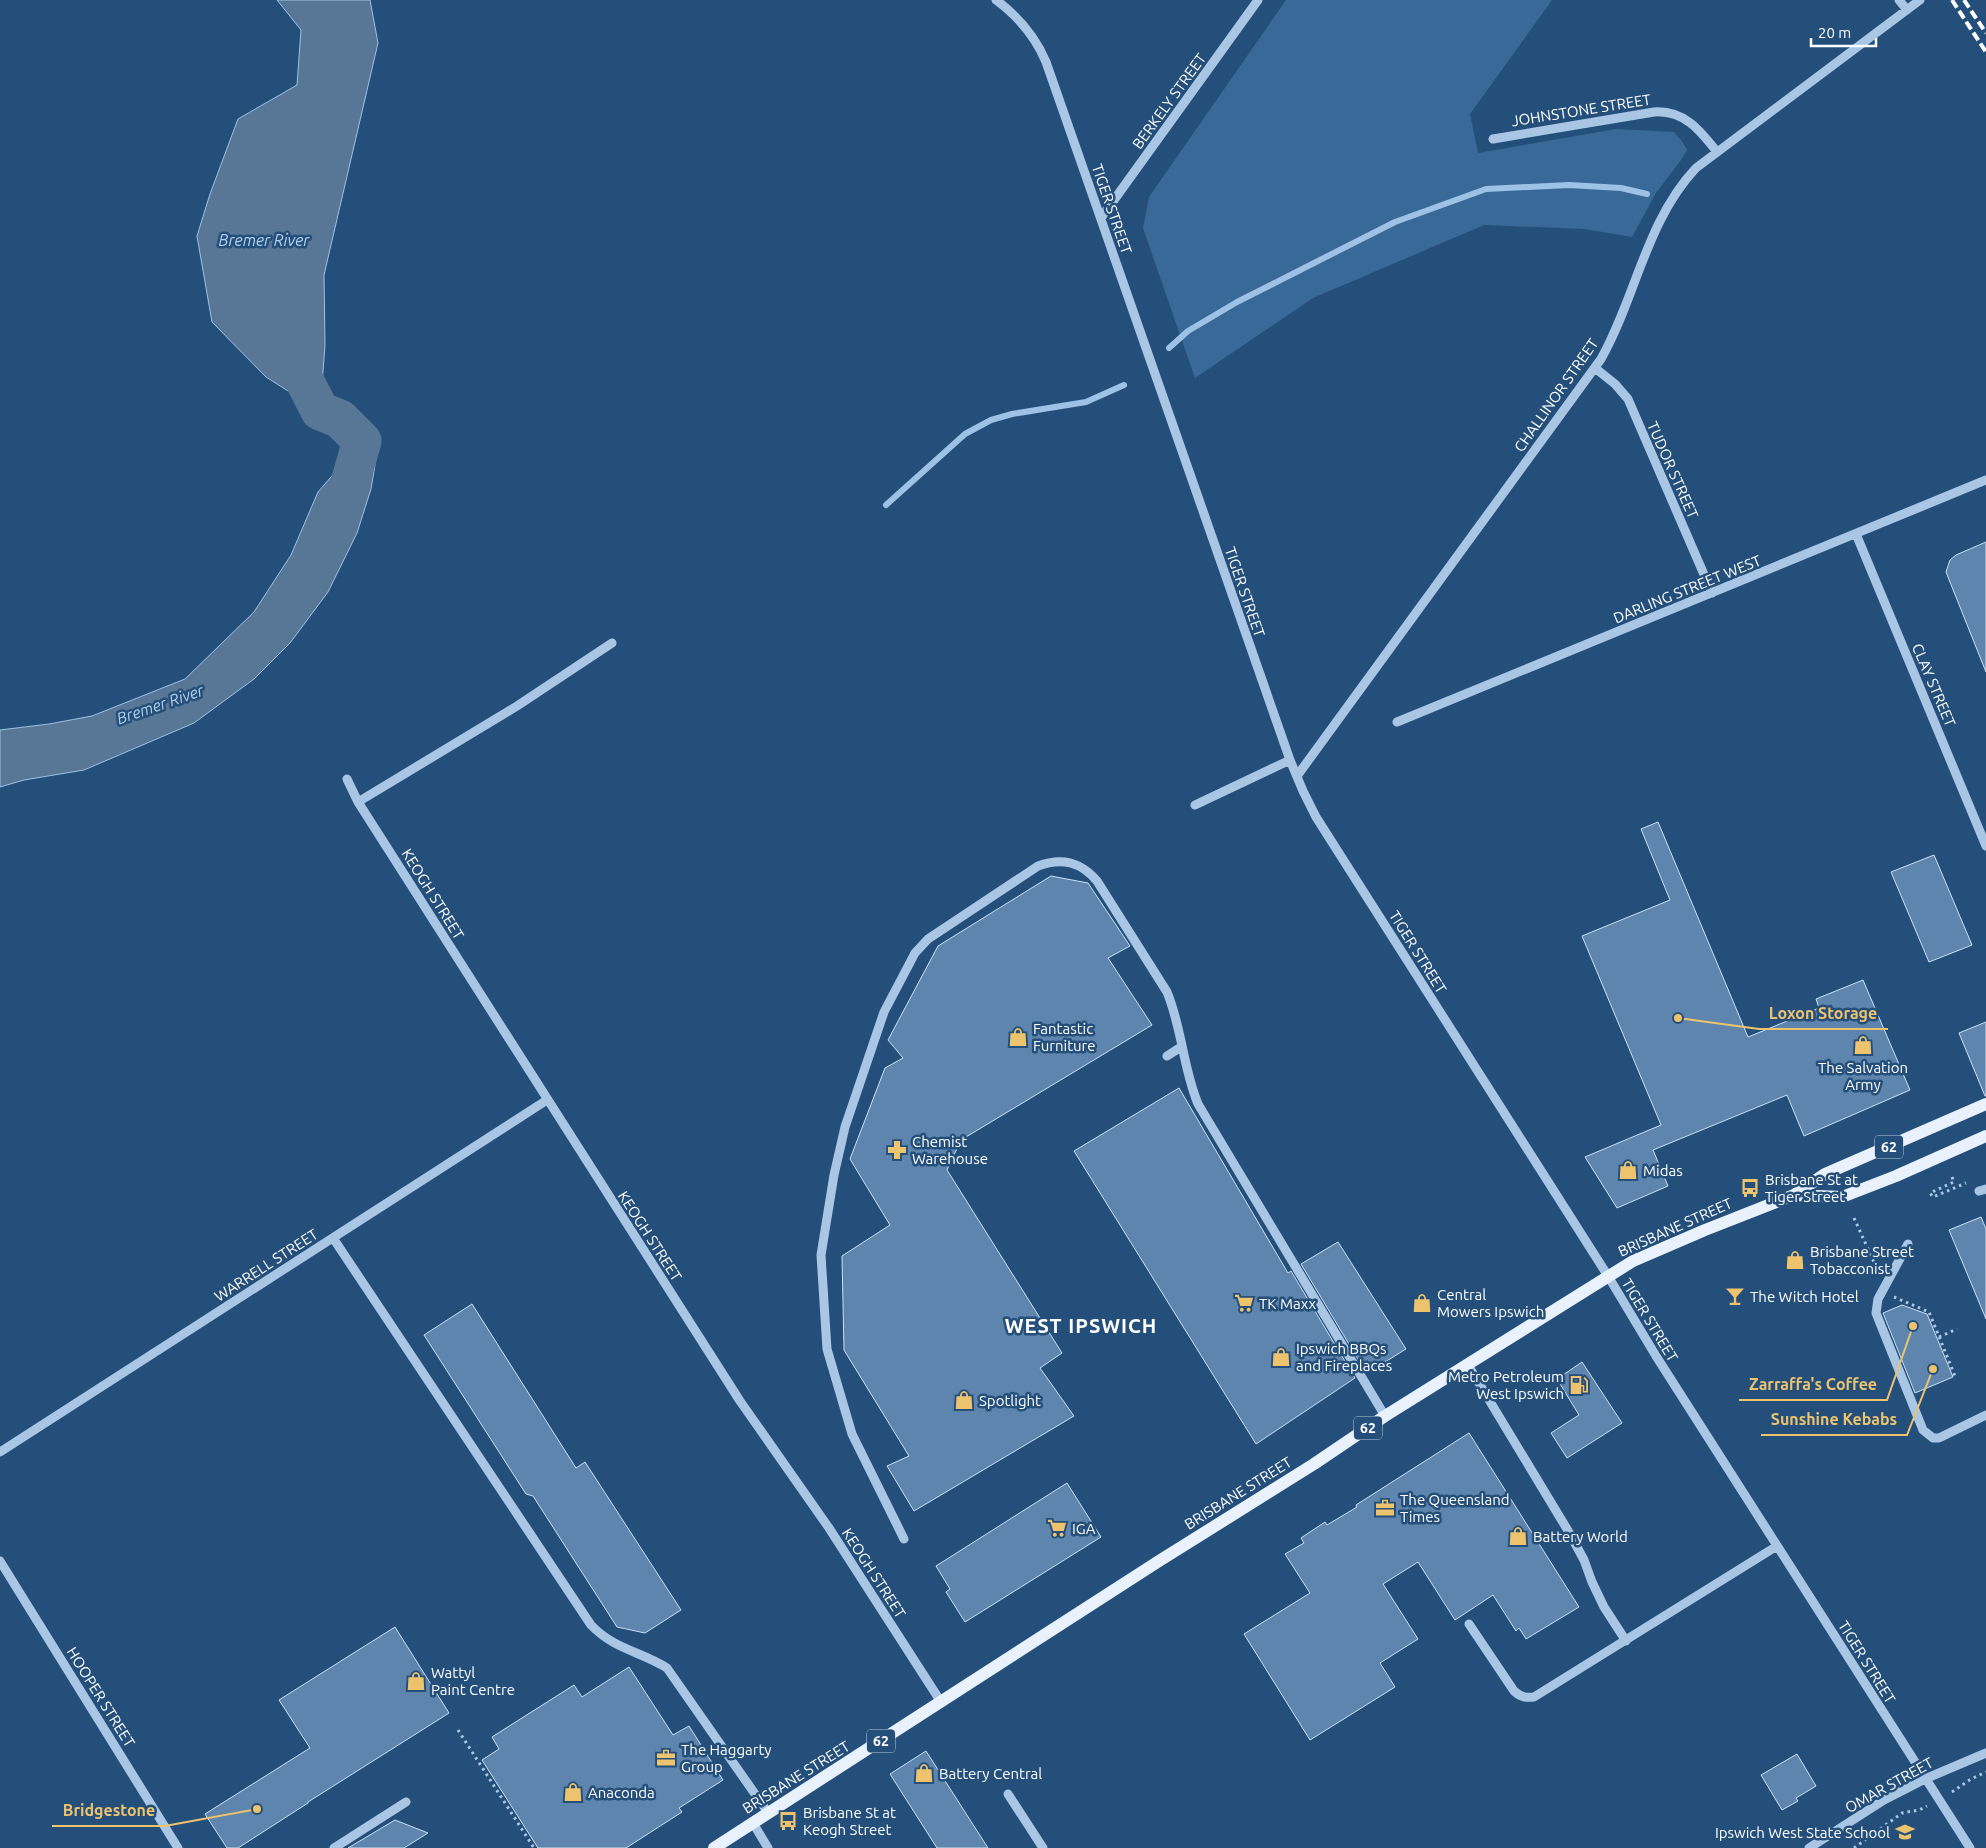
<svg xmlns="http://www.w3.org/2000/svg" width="1986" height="1848" viewBox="0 0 1986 1848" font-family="Ubuntu,sans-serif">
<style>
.green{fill:#396998}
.water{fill:#587696;stroke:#9ec2e5}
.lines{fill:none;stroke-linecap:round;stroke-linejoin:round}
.stream{stroke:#9ec2e5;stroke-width:6}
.river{stroke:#587696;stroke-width:39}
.building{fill:#5e85ad;stroke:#cce0f4}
.path{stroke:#a9c7e4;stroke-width:3;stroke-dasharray:2.5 4;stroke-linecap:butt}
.minor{stroke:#a9c7e4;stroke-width:9}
.major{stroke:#e9f2fc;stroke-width:12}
.rail{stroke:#fff;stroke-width:4;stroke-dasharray:9 4;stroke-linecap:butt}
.labels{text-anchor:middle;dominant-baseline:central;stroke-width:5;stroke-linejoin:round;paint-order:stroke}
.shield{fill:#254f7b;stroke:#becad7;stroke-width:1}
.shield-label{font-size:14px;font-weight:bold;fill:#fff}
.street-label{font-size:15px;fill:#fff;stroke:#254f7b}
.poi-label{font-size:15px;fill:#fff;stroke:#254f7b;text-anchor:start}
.water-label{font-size:16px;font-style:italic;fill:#b4d0ec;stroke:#254f7b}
.district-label{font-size:20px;font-weight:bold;letter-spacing:1px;fill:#fff;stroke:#254f7b}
.leader{fill:none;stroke:#edc36e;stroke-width:2}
.callout-dot{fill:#edc36e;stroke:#254f7b;stroke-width:2}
.callout-label{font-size:16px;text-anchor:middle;font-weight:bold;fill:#edc36e;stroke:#254f7b;stroke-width:5;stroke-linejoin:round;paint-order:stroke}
</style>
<rect width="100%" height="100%" fill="#254f7b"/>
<path class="green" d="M 1286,0 L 1552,0 L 1470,114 L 1478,153 L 1616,129 L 1674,132 L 1681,140 L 1687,150 L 1681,160 L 1656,193 L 1632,237 L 1585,229 L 1484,225 L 1313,298 L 1195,378 L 1143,228 L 1149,197 Z"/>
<path class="water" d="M 277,0 L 370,0 L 378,43 L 324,275 L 325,345 L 320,411 L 266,377 L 212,322 L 197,236 L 210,194 L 238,119 L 297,85 L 301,30 Z
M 362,441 L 375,465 L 371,489 L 357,533 L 328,592 L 290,643 L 254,679 L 194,723 L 84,770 L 24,780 L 0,787 L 0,730 L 49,724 L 92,716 L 185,679 L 254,612 L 291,555 L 318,492 Z"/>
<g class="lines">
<path class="stream" d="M 1169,348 L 1188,331 L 1237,302 L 1395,222 L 1486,189 L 1569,185 L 1621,188 L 1647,194
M 886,505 L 965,434 L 991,420 L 1012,414 L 1086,402 L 1124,385"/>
<path class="river" d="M 296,364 L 320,411 L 340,419 L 362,441 L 347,493"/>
</g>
<path class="building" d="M 1986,542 L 1986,672 L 1946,572 L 1950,560 L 1956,555 Z
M 1658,822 L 1748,1037 L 1819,1008 L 1816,999 L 1863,980 L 1910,1090 L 1804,1136 L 1787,1095 L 1653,1150 L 1668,1186 L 1617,1208 L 1585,1157 L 1661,1125 L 1582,936 L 1670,900 L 1641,829 Z
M 1934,855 L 1972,945 L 1929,962 L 1891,872 Z
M 1051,876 L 1088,883 L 1130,946 L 1108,958 L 1152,1025 L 961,1140 L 947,1170 L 1062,1353 L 1040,1368 L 1074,1416 L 914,1511 L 887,1466 L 909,1456 L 844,1350 L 842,1256 L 890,1225 L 850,1159 L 885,1068 L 903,1058 L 888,1040 L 938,946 Z
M 1986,1022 L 1986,1096 L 1985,1096 L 1959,1033 Z
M 1179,1088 L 1288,1273 L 1291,1271 L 1355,1378 L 1256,1444 L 1074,1151 Z
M 1981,1217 L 1986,1229 L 1986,1319 L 1949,1230 Z
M 1338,1242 L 1406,1349 L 1377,1367 L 1375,1364 L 1365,1371 L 1301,1264 Z
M 472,1304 L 576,1468 L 585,1462 L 681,1610 L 645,1633 L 617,1627 L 533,1496 L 526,1494 L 424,1335 Z
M 1902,1305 L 1927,1314 L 1953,1377 L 1915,1393 L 1883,1313 Z
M 1582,1362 L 1622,1423 L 1567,1458 L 1551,1433 L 1579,1415 L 1557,1379 Z
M 1469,1433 L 1579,1607 L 1526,1639 L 1519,1628 L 1516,1631 L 1493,1595 L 1455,1620 L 1418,1562 L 1383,1584 L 1418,1639 L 1380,1663 L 1395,1687 L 1310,1740 L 1244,1634 L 1310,1593 L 1285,1554 L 1304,1543 L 1301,1538 L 1325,1522 L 1327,1525 L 1357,1507 L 1356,1505 Z
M 1067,1483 L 1101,1537 L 965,1622 L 946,1592 L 950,1589 L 936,1566 Z
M 395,1627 L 449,1713 L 308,1802 L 308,1803 L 238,1848 L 227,1848 L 205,1814 L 310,1748 L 279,1700 Z
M 629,1667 L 673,1735 L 689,1726 L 723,1780 L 679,1808 L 682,1812 L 626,1848 L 538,1848 L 482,1760 L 499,1749 L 492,1737 L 574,1685 L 582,1697 Z
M 926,1751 L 988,1848 L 937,1848 L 890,1774 Z
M 1797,1754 L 1816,1786 L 1796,1798 L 1798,1801 L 1782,1810 L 1761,1775 Z
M 395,1820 L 428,1833 L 404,1848 L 348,1848 Z"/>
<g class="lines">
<path class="path" d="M 1952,1177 L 1954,1182 L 1930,1193 L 1933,1197 L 1966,1183
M 1854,1218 L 1877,1269
M 1894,1297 L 1929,1312 L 1955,1376
M 1939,1337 L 1957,1329
M 458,1730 L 534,1848
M 1952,1792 L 1971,1779 L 1986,1772
M 1854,1848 L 1902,1813 L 1919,1810 L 1927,1806"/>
<path class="minor" d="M 996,0 C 1019,17 1035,36 1046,62 L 1290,760 L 1303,791 L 1316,817 L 1608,1276 L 1656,1356 L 1970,1848
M 1899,0 L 1907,10
M 1493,139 L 1654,112 C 1684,110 1700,130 1717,152
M 1101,218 L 1258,0
M 1595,368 L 1615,384 L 1628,399 L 1712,593
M 1856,534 L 1986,846
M 1397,722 L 1986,480
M 1297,776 L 1601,359 C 1636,297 1646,221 1696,168 L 1920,0
M 347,779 L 358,802 L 740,1401 L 829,1528 L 941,1702
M 358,802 L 517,706 L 612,643
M 1195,805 L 1290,760
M 1167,1056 L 1181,1047
M 1979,1191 L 1986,1189
M 333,1238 L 591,1625 C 615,1650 640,1651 667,1668 L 769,1814
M 1908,1244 L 1878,1299 L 1876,1313 L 1923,1430 L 1933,1438 L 1939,1438 L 1986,1415
M 1468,1365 L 1570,1534 L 1584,1560 L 1592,1582 L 1604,1607 L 1626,1641
M 0,1452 L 547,1100
M 904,1539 L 852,1434 L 827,1349 L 821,1255 L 834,1175 L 845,1127 L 884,1012 L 915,953 L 928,939 L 1038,866 C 1062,857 1081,862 1097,881 L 1167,992 C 1182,1028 1183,1068 1198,1104 L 1385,1416
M 0,1561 L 178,1848
M 1469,1624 L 1514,1691 C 1521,1697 1525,1698 1534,1697 L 1777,1546
M 1008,1794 L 1043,1848
M 753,1823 L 768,1848
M 334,1848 L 406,1802
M 1809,1848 L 1884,1800 L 1925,1779 L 1986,1753"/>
<path class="major" d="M 1794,1195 L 1842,1197 L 1896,1176 L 1986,1136
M 714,1848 L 1159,1561 L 1314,1464 L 1385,1416 L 1633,1261 L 1705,1230 L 1794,1195 L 1825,1174 L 1986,1104"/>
<path class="rail" d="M 1952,0 L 1986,52
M 1964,0 L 1986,33"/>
</g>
<defs>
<g id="shop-bare" transform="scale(1.5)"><path d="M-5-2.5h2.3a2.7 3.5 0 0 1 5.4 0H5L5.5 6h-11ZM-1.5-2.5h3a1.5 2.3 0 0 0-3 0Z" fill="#edc36e" stroke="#254f7b" stroke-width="2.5" paint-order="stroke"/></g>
<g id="pharmacy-bare" transform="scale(1.5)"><path d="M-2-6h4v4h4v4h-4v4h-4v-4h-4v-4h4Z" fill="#edc36e" stroke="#254f7b" stroke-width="2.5" paint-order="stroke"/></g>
<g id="bus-bare" transform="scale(1.5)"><path d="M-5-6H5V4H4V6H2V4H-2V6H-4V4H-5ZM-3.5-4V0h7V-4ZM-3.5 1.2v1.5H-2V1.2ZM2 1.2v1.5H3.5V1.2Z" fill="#edc36e" stroke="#254f7b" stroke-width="2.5" paint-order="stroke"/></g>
<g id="bar-bare" transform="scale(1.5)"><path d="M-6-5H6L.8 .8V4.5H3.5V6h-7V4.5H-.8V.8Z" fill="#edc36e" stroke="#254f7b" stroke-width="2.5" paint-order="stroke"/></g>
<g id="supermarket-bare" transform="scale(1.5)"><path d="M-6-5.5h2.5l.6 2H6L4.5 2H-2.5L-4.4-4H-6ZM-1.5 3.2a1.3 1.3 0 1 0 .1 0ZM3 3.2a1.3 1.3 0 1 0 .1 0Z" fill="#edc36e" stroke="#254f7b" stroke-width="2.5" paint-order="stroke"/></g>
<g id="fuel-bare" transform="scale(1.5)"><path d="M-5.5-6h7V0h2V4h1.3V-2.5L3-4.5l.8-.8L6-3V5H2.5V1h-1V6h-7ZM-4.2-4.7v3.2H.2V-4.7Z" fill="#edc36e" stroke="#254f7b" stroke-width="2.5" paint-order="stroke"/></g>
<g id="office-bare" transform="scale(1.5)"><path d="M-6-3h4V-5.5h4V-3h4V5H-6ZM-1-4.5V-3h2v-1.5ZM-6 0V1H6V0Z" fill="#edc36e" stroke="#254f7b" stroke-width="2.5" paint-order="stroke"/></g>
<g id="school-bare" transform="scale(1.5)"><path d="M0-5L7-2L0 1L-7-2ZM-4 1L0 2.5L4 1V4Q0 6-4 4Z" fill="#edc36e" stroke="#254f7b" stroke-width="2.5" paint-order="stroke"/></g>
</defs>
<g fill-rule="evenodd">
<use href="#shop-bare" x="1018" y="1037"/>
<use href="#shop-bare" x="1863" y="1045"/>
<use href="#pharmacy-bare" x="897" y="1150"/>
<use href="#shop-bare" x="1628" y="1170"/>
<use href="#bus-bare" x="1750" y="1188"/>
<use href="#shop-bare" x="1795" y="1260"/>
<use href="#bar-bare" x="1735" y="1296"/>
<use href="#supermarket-bare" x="1244" y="1303"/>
<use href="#shop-bare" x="1422" y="1303"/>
<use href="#shop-bare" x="1281" y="1357"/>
<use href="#fuel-bare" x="1579" y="1385"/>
<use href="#shop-bare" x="964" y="1400"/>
<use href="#office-bare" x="1385" y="1508"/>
<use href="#supermarket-bare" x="1057" y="1528"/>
<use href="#shop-bare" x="1518" y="1536"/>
<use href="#shop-bare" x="416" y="1681"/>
<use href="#office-bare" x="666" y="1758"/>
<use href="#shop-bare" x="924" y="1773"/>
<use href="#shop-bare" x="573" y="1792"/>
<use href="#bus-bare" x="788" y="1821"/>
<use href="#school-bare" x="1905" y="1832"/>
</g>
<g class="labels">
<g class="shield">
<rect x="1875" y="1135.5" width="28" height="23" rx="4"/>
<rect x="1354" y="1416.5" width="28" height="23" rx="4"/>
<rect x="867" y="1729.5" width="28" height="23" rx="4"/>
</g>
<g class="shield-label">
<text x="1889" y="1147">62</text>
<text x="1368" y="1428">62</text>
<text x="881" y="1741">62</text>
</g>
<g class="street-label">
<text transform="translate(1169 101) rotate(-54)">BERKELY STREET</text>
<text transform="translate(1581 110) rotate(-9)">JOHNSTONE STREET</text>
<text transform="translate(1112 209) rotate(71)">TIGER STREET</text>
<text transform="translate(1556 395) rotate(-55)">CHALLINOR STREET</text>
<text transform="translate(1673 470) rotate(66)">TUDOR STREET</text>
<text transform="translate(1687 589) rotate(-22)">DARLING STREET WEST</text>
<text transform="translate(1245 592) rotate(71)">TIGER STREET</text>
<text transform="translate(1934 685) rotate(67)">CLAY STREET</text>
<text transform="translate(433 894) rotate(58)">KEOGH STREET</text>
<text transform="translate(1418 952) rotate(58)">TIGER STREET</text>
<text transform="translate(1675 1227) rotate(-24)">BRISBANE STREET</text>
<text transform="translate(650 1236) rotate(57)">KEOGH STREET</text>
<text transform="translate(266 1265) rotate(-33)">WARRELL STREET</text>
<text transform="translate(1650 1320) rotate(59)">TIGER STREET</text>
<text transform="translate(1238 1493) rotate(-32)">BRISBANE STREET</text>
<text transform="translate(874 1573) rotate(57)">KEOGH STREET</text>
<text transform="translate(1867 1662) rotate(58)">TIGER STREET</text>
<text transform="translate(101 1697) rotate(58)">HOOPER STREET</text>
<text transform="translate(796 1777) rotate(-32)">BRISBANE STREET</text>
<text transform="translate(1889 1785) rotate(-29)">OMAR STREET</text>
</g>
<g class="poi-label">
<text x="1033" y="1028">Fantastic<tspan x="1033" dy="17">Furniture</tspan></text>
<text x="1863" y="1067" text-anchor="middle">The Salvation<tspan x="1863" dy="17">Army</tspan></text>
<text x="912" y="1141">Chemist<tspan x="912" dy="17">Warehouse</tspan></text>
<text x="1643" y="1170">Midas</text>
<text x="1765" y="1179">Brisbane St at<tspan x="1765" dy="17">Tiger Street</tspan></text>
<text x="1810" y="1251">Brisbane Street<tspan x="1810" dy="17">Tobacconist</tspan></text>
<text x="1437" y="1294">Central<tspan x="1437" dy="17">Mowers Ipswich</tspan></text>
<text x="1750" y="1296">The Witch Hotel</text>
<text x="1259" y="1303">TK Maxx</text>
<text x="1296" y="1348">Ipswich BBQs<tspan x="1296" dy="17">and Fireplaces</tspan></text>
<text x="1564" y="1376" text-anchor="end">Metro Petroleum<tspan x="1564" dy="17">West Ipswich</tspan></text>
<text x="979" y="1400">Spotlight</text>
<text x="1400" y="1499">The Queensland<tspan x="1400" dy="17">Times</tspan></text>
<text x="1072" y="1528">IGA</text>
<text x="1533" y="1536">Battery World</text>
<text x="431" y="1672">Wattyl<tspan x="431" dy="17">Paint Centre</tspan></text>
<text x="681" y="1749">The Haggarty<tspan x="681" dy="17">Group</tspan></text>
<text x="939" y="1773">Battery Central</text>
<text x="588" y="1792">Anaconda</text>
<text x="803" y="1812">Brisbane St at<tspan x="803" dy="17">Keogh Street</tspan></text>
<text x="1890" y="1832" text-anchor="end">Ipswich West State School</text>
</g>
<g class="water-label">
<text x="264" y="240">Bremer River</text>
<text transform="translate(160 704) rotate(-19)">Bremer River</text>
</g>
<g class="district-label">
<text x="1081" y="1325">WEST IPSWICH</text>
</g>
</g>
<path class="leader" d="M1678 1018L1759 1029H1888M1913 1326L1887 1400H1739M1933 1369L1907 1435H1761M257 1809L165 1826H52"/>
<g class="callout-dot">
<circle cx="1678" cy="1018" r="5"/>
<circle cx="1913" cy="1326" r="5"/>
<circle cx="1933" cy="1369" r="5"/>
<circle cx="257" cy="1809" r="5"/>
</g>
<g class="callout-label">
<text x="1823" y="1019">Loxon Storage</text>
<text x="1813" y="1390">Zarraffa's Coffee</text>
<text x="1834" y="1425">Sunshine Kebabs</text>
<text x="109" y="1816">Bridgestone</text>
</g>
<path d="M1811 38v8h65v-8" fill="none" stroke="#ffffff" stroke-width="2.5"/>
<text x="1818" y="38" font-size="15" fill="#ffffff" stroke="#254f7b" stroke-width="4" paint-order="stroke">20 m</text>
</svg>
